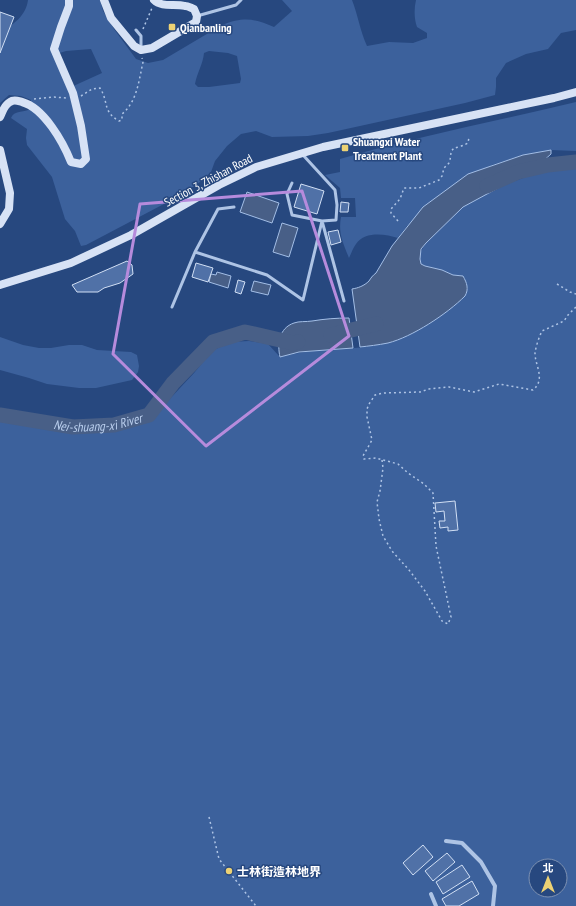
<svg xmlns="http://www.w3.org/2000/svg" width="576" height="906" viewBox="0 0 576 906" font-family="'PT Sans Narrow','Noto Sans TC',sans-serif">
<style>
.green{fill:#3c619c;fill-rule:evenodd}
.water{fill:#485f87;stroke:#a3bee6}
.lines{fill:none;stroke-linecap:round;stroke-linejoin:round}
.river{stroke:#485f87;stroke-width:15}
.building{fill:#5071a7;stroke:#d1dff4}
.path{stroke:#aec4e5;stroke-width:1.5;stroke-dasharray:2 3;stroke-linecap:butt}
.lane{stroke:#aec4e5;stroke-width:3}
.street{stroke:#aec4e5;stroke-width:4}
.secondary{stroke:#d7e2f5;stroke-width:8}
.marked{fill:none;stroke:#b68bdc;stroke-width:3;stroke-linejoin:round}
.poi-dot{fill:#edd274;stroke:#27487f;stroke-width:1.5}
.labels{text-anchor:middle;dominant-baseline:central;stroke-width:3;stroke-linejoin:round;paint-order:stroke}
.poi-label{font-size:12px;font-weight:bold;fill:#fff;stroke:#27487f;text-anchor:start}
.street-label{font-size:12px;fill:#fff;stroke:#27487f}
.water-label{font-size:13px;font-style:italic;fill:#b9ceed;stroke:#27487f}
</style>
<rect width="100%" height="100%" fill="#27487f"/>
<path class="green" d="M 28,0 L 100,0 L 103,11 L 114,29 L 136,59 L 148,63 L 163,60 L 222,25 C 243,17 254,18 274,27 L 292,11 L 282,0 L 352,0 C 358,15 360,31 367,46 L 389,42 L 413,43 L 427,38 L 427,33 L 417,27 C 414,18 414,9 416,0 L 576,0 L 576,30 L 561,33 L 548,49 L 526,54 L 506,63 L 496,78 L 496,87 L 495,95 L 465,103 L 328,133 L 308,136 L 272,137 L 256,131 L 241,134 L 227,146 L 215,161 L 211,172 L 200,182 L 181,195 L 86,245 L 81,246 L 75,231 L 65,219 L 52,177 L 27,145 L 26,138 L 27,129 L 11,118 C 14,110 23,113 30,109 L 31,100 L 21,96 L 9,95 L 0,103 L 0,32 C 13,25 26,16 28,0 ZM 91,49 L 102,73 L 69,88 L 53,55 L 66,51 ZM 209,51 L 228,53 L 237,56 L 241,79 L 240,83 L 209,87 L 198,87 L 195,84 C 197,73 203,64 204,53 Z
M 576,102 L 576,151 L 551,150 L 523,155 L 492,165 L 407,226 L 398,238 C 385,234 365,231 356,244 C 353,248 351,254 349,258 C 343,243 338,233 341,217 L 356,217 L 355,198 L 341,198 L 340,188 L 325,175 L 340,172 L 340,159 C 418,136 497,121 576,102 Z
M 576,169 L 576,906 L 0,906 L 0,420 L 70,430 L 111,432 L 151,419 L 194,373 L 212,351 L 230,342 L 249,341 L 268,344 L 280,357 C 316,347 353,352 389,342 C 404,338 417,330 430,322 C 445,314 459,303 468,288 L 465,280 L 460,275 L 453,275 L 442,270 L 425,266 L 421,264 C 417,251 426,243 434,234 C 443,225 453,214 463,207 C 486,192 528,173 554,170 C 561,169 569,169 576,169 ZM 536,866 L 560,866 L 560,890 L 536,890 Z
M 0,337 L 23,345 L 39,348 L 51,348 L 69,345 L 82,345 L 97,350 L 131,352 L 137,355 L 139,366 L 138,372 L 132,380 L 96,388 L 79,388 L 47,384 L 29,378 L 0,370 Z"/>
<path class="water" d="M 551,150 L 551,154 L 541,163 L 520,169 L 507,175 L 500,187 L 463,207 L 426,243 L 421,249 L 420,259 L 421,264 L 425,266 L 442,270 L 453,275 L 463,276 C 467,283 469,289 465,296 C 447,314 412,337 388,343 C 378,345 369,346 360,347 L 352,289 C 358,288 364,286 369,281 C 371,278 372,276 376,273 L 392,246 L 423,207 L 468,174 L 523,155 Z
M 247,192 L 279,203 L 272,223 L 240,212 Z
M 282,223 L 298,228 L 289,257 L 273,252 Z
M 217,272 L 231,276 L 228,288 L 209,282 L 211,274 L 216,275 Z
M 254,281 L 271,285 L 268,295 L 251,291 Z
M 349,318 L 353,348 L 299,352 L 280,357 C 277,344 279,328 294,323 C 299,321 306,322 312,321 C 324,319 336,318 349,318 Z"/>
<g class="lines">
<g class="river">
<path d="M 487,186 L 518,172 L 548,165 L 576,162"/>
<path d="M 331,335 L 376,324"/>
<path id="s1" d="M 0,415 L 73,427 L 114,425 L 149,415 L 173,383 L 213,342 L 245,332 L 293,343 L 298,342"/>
</g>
</g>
<path class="building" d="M 0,12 L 14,17 L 0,53 Z
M 301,184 L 324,191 L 317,214 L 294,207 Z
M 341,202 L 349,203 L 348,212 L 340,212 Z
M 338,230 L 341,242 L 331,245 L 328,232 Z
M 127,261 L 132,265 L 133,274 L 120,283 L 104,288 L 98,292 L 77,292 L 72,285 Z
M 196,263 L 213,268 L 208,282 L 192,277 Z
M 238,280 L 245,282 L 241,294 L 235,292 Z
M 455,501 L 458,530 L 448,531 L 448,527 L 440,528 L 439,521 L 445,521 L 444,511 L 436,512 L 435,503 Z
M 423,845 L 433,857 L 413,875 L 403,863 Z
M 447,853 L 455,862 L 433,881 L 425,871 Z
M 462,865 L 470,877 L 443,894 L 436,882 Z
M 472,881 L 479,894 L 459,906 L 446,906 L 442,899 Z"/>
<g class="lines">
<path class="path" d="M 143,29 L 152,8
M 81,96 L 92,89 L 100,88 C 109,102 102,111 119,121 L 122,120 L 122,114 C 137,102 139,80 143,62 L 142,58
M 34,99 L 54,97 L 66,98
M 398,221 L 391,213 L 391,209 L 400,199 L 404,188 L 419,188 L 439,180 L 442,176 L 444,168 L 450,162 C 451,143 454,151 468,143 L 469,137
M 557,284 L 570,292 L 576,294
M 382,460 L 383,468 L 380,491 L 377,502 L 379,519 L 383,536 L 392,551 L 409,570 L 425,591 L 442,621 L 448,624 L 451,617 L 436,546 L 433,493 L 424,484 L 408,473 L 398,464 L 376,458 L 364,459 L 363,456 L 372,440 L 367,417 L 367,409 L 369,404 L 375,395 L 383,393 L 420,392 L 429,389 L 449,387 L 474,392 L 499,384 L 533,390 C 546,379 535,366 535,353 C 536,346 539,337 542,331 L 564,321 L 568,315 L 576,307
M 209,817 L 219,859 L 256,906"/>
<path class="lane" d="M 197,16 L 236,5 L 241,0
M 136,30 L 141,36 L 141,48
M 303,155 L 335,190 L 337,205 L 336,220 L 322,221 L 344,301
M 234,207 L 218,209 L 195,252 L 267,275 L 303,300 L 322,221 L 292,215 L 287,194 L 292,183
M 172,307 L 195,252"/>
<path class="street" d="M 446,841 L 462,843 L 481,862 L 495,886 L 493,906
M 431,894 L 436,906"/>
<path class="secondary" d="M 104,0 L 111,18 L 134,46 L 141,50 L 152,48 L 196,22 L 197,16 L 194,9 C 191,8 188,6 185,6 C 175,3 162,8 154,0
M 0,117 C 3,111 4,105 10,102 C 14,99 18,101 22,102 C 44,108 63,142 71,162 L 81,164 L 86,159 L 81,126 L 73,93 L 54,49 L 61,27 L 69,6 L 69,0
M 0,150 L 10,193 L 9,209 L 0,224
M 0,285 L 71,263 L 131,235 L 219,185 L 256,167 L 323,147 L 554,98 L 576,92"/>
</g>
<path class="marked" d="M 302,191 L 349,336 L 206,446 L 113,354 L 140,204 Z"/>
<g class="poi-dot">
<rect x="168" y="23" width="8" height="8" rx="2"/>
<rect x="341" y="144" width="8" height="8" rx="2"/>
<circle cx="229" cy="871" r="4"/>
</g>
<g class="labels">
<g class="poi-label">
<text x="180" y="27">Qianbanling</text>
<text x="353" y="141">Shuangxi Water<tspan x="353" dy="14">Treatment Plant</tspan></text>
<text x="237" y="871">士林街造林地界</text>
</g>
<g class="street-label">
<text transform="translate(208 180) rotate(-28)">Section 3, Zhishan Road</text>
</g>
<g class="water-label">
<text stroke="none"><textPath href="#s1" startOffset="99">Nei-shuang-xi River</textPath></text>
</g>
</g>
<g transform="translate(548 878)"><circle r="19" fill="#27487f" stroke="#7d91b2"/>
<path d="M0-3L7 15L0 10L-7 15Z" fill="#edd274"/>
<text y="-6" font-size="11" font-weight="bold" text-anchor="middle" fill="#ffffff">北</text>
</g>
</svg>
